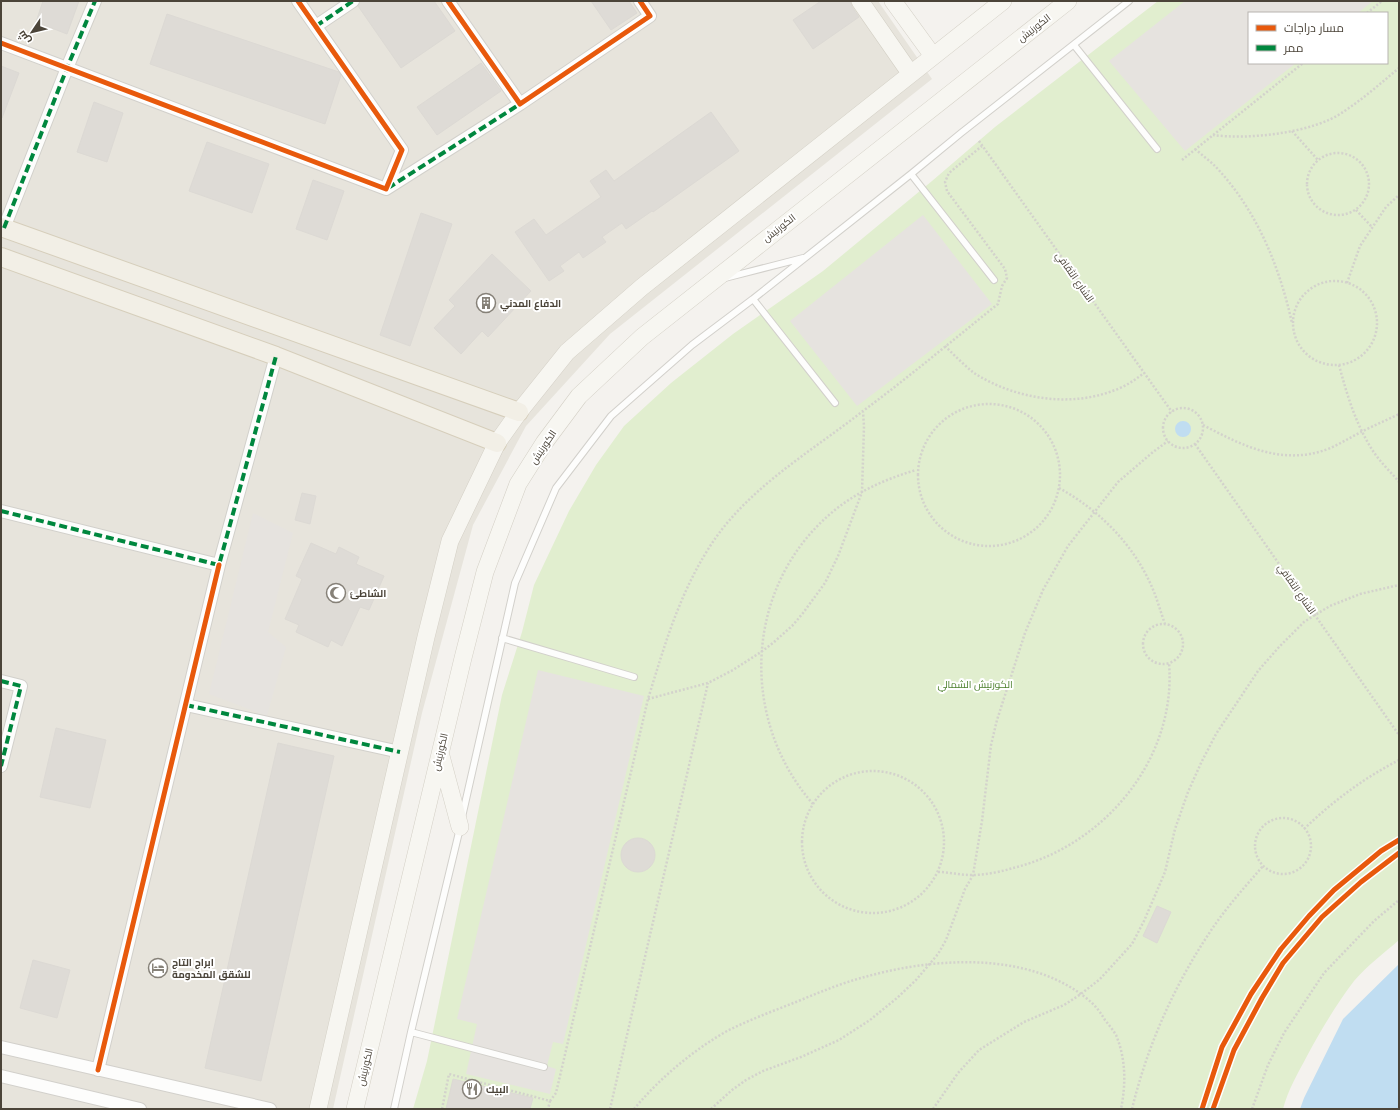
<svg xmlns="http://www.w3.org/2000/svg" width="1400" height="1110" viewBox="0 0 1400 1110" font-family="Quicksand,Cairo,sans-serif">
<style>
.residential{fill:#e7e4dc}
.green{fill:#e1eecf;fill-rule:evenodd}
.parking{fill:#e6e3df}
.water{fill:#c0ddf1}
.building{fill:#dedbd6;stroke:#dcd9d4}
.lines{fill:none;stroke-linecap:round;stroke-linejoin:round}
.service-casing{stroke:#d2d0cb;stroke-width:8}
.minor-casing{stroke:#d2d0cb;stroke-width:14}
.secondary-casing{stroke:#d3cfc5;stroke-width:18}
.primary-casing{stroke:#d6cebb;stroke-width:20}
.path{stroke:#d3d2cc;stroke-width:2.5;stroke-dasharray:2 2;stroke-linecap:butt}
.service{stroke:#fdfdfc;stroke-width:6}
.minor{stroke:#fdfdfc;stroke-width:12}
.secondary{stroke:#f7f6f1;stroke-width:17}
.primary{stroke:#f2efe6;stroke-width:18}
.quiet{stroke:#00873e;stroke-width:4;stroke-dasharray:8 4;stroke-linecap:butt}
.cycleway-casing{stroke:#fff;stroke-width:8}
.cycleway{stroke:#e8590c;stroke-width:5}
.labels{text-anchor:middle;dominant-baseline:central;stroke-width:4;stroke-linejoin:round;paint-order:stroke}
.street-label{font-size:10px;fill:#4b4439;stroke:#fff}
.poi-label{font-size:10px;font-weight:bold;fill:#4b4439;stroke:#fff;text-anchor:start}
.park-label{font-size:10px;fill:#4a7f2a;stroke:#fff}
</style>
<rect width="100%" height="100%" fill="#f4f2ee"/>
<path class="residential" d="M 1,1 L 878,1 L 932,79 L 610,334 L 526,426 L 473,525 L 422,713 L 333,1109 L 1,1109 Z"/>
<path class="green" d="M 1158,1 L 1399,1 L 1399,940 C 1384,953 1367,966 1354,981 C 1336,1005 1321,1030 1307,1056 C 1298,1073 1288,1090 1283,1109 L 413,1109 L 427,1061 L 502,695 L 522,632 L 534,585 L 569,511 L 596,465 L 624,426 L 671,383 L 733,334 L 823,271 L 932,181 L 995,127 ZM 1249,13 L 1387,13 L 1387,63 L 1249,63 Z"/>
<path class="parking" d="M 1185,1 L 1373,1 L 1358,13 L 1249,13 L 1249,63 L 1296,63 L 1185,151 L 1109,61 Z
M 923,215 L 992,304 L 857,406 L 790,321 Z
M 253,513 L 293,533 L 268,632 L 286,647 L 267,716 L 209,694 Z
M 538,670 L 644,696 L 563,1044 L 553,1042 L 547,1066 L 556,1069 L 550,1094 L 466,1074 L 477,1024 L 457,1019 Z"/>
<path class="water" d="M1175 429a8 8 0 1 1 16 0a8 8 0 1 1-16 0Z
M 1399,964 L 1399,1109 L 1300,1109 L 1304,1098 L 1343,1019 Z"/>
<path class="building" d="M 43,1 L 79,1 L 67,34 L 36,22 Z
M 360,1 L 434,1 L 455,31 L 401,68 L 358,6 Z
M 591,1 L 629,1 L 637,13 L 611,30 Z
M 821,1 L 850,1 L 852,7 L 859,17 L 813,49 L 793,20 Z
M 167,14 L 339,72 L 341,75 L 325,124 L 150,64 Z
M 481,63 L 501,91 L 437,135 L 417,107 Z
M 1,66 L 19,73 L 2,118 L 1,118 Z
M 94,102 L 123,113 L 107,162 L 77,152 Z
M 711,112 L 739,151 L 653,212 L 652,211 L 626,229 L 622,223 L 602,237 L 606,242 L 583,258 L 579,252 L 560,266 L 564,271 L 549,281 L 515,232 L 534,219 L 546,235 L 601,197 L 590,181 L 606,170 L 614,181 Z
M 207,142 L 269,164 L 252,213 L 189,191 Z
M 313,180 L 344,191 L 327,240 L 296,229 Z
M 421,213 L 452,224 L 410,346 L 380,335 Z
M 492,254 L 531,291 L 488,337 L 482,331 L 461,354 L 434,328 L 455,306 L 449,300 Z
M 302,493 L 316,496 L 310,524 L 295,520 Z
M 311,543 L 336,554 L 339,547 L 359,557 L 356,564 L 384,576 L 369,610 L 360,607 L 342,646 L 331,640 L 328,647 L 296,632 L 299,625 L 285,619 L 302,579 L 296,576 Z
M 56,728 L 106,740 L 90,808 L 40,797 Z
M 278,743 L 334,756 L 261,1081 L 205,1068 Z
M621 855a17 17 0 1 1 34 0a17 17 0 1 1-34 0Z
M 1157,906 L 1171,912 L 1157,943 L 1143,936 Z
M 33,960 L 70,970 L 57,1018 L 20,1008 Z
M 453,1079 L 533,1098 L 530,1109 L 446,1109 Z"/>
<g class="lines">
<g class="service-casing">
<path id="service" d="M 1074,45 L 1157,149
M 911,174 L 994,280
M 725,278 L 803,258
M 753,299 L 835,403
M 502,638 L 634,677
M 462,817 L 515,583 L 556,488 L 611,416 L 692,345 L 753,299 L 911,174 L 961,133 L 1129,1
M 411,1032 L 544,1067
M 394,1109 L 411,1032 L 460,828"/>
</g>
<g class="minor-casing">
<path id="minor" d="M 448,1 L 520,104 L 650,16 L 640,1
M 316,26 L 353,1
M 1,43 L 386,189 L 402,150 L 298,1
M 386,189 L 520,104
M 4,228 L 67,68 L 95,1
M 1,511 L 219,565 L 276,356
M 1,681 L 21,686 L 1,766
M 186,705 L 400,752
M 1,1047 L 270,1109
M 98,1070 L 219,565
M 1,1076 L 140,1109"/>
</g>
<g class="secondary-casing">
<path id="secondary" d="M 860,1 L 910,73
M 893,1 L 933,56
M 441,756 L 460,827
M 318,1109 L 426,637 L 450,541 L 497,443 L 519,412 L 567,352 L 642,287 L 1003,1
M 355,1109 L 463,658 L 485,572 L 518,484 L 544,443 L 579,396 L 642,337 L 1068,1"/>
</g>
<g class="primary-casing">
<path id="primary" d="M 1,227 L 519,412
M 1,257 L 276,356 L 497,443"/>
</g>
<path class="path" d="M 1367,13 L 1382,1
M 1292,131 L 1318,160
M 1213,135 C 1248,140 1313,133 1343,112 C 1363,99 1381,83 1399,68
M 979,141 L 1172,412
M 1195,149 C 1202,155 1210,161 1216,167 C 1257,211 1279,265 1292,323
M1307 184a31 31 0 1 1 62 0a31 31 0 1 1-62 0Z
M 1182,160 L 1303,63
M 1356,210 L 1372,227
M1293 323a42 42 0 1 1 84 0a42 42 0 1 1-84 0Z
M 1347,283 L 1360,246 L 1386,207 L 1399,195
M 945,346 C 954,355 964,365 974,373 C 1015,399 1070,408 1115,390 C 1126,386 1135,380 1144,373
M 1339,365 C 1347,395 1356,425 1373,451 C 1380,462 1391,472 1399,482
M918 475a71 71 0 1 1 142 0a71 71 0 1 1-142 0Z
M1163 428a20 20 0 1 1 40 0a20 20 0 1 1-40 0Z
M 1203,425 C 1243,446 1282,466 1328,449 C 1340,444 1351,437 1363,431 C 1375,425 1387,420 1399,414
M 1195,444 L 1399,735
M 1059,488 C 1101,511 1136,547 1154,592 C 1158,602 1161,613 1165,624
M1143 644a20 20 0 1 1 40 0a20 20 0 1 1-40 0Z
M 648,699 L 708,683 L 733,670 L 761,652 L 773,643 L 793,625 L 803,613 L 825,583 L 838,556 L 862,492 L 864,426 L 863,412
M802 842a71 71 0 1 1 142 0a71 71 0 1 1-142 0Z
M 813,804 C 736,716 745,578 840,506 C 863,489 889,478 916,470
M1255 846a28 28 0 1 1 56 0a28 28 0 1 1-56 0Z
M 1304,829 C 1333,801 1364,778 1399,760
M 938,872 C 949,872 960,875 971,875 C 985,875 1000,872 1013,868 C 1104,846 1177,759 1169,663
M 550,1101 L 556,1093 L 648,699 C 664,647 678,598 707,551 C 744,490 808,454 863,411 C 909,377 953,340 998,304 L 1002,286 L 1007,278 L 1005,269 L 947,191 L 945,182 L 949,173 L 982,146
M 442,1109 L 449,1074 L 550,1101 L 548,1109
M 610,1109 L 708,683
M 634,1109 C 660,1078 692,1051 727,1031 C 749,1020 773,1011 796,1002 C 818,993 839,984 861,978 C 930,958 1024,950 1085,997 C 1094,1004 1099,1010 1105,1020 C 1109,1025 1113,1030 1116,1035 C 1126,1059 1126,1084 1121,1109
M 711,1109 L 732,1090 L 746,1080 L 763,1071 L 801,1057 L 839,1040 L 870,1020 L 897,998 L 916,980 L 938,954 L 946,940 L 965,889 L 973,875 L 982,821 L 991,745 L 997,720 L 1025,633 L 1043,590 L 1068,546 L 1118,482 L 1153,452 L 1168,441
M 933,1109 L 958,1073 L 979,1050 L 1024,1022 L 1064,1005 L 1081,994 L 1100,979 L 1132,944 L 1144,921 L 1165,872 L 1175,829 L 1188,792 L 1201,763 L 1216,734 L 1258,671 L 1279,647 L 1304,622 L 1315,615 L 1330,606 L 1360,594 L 1399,585
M 1132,1109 C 1147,1047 1173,988 1208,935 C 1224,910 1244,888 1263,866
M 1252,1109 L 1268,1065 L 1284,1033 L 1324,973 L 1374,921 L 1399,900"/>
<use href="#service" class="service"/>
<use href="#minor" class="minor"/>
<use href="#secondary" class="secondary"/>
<use href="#primary" class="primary"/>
<path class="quiet" d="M 316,26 L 353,1
M 388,188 L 520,104
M 4,228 L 67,68 L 95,1
M 1,511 L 219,565 L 276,356
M 1,681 L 21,686 L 1,766
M 186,705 L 400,752"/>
<g class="cycleway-casing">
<path id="cycleway" d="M 448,1 L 520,104 L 650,16 L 640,1
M 1,43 L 386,189 L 402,150 L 298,1
M 98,1070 L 219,565
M 1202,1109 L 1222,1047 L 1251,994 L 1281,949 L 1309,916 L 1334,890 L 1381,851 L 1399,840
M 1213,1109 L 1234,1050 L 1262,998 L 1283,963 L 1322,917 L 1361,882 L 1399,853"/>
</g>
<use href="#cycleway" class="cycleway"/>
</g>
<defs>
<g id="building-ring" transform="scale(1)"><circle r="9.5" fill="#fff" stroke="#868178" stroke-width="1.5"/><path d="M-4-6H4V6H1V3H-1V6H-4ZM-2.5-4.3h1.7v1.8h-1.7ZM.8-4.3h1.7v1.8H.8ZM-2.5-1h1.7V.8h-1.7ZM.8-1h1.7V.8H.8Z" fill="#868178"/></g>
<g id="mosque-ring" transform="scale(1)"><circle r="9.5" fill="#fff" stroke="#868178" stroke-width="1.5"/><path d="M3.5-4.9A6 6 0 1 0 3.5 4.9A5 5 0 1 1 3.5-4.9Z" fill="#868178"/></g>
<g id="hotel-ring" transform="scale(1)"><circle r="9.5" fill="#fff" stroke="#868178" stroke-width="1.5"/><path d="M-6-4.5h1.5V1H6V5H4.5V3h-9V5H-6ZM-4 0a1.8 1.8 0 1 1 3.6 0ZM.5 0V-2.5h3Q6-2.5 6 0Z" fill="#868178"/></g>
<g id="restaurant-ring" transform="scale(1)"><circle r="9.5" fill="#fff" stroke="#868178" stroke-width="1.5"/><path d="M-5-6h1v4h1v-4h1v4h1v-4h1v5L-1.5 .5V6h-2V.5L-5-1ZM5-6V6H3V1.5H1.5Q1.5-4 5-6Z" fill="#868178"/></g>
</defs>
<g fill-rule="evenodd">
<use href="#building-ring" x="486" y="303"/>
<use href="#mosque-ring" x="336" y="593"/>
<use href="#hotel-ring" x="158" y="968"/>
<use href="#restaurant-ring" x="472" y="1089"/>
</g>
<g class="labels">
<g class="street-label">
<text transform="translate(1034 28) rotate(-38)">الكورنيش</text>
<text transform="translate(779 228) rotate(-38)">الكورنيش</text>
<text transform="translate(1075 277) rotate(55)">الشارع الثقافي</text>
<text transform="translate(543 447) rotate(-56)">الكورنيش</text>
<text transform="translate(1297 589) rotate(55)">الشارع الثقافي</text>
<text transform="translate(440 752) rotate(-77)">الكورنيش</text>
<text transform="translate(365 1067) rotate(-77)">الكورنيش</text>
</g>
<g class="poi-label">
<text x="500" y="303">الدفاع المدني</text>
<text x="350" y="593">الشاطئ</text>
<text x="172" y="962">ابراج التاج<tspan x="172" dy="12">للشقق المخدومة</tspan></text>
<text x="486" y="1089">البيك</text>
</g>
<g class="park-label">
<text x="975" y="684">الكورنيش الشمالي</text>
</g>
</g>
<rect width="1400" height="1110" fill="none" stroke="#4b4439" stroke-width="4"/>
<rect x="1248" y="12" width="140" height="52" fill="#ffffff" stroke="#b7b4b0"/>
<rect x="1256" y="25" width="20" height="6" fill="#e8590c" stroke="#b7b4b0"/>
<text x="1284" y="32" font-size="12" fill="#4b4439">مسار دراجات</text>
<rect x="1256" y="45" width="20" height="6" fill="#00873e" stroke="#b7b4b0"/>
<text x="1284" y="52" font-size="12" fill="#4b4439">ممر</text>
<g transform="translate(32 32) rotate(235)" stroke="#ffffff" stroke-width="3" paint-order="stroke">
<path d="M0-3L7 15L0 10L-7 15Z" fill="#4b4439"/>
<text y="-6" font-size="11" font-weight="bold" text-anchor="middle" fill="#4b4439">ش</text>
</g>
</svg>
